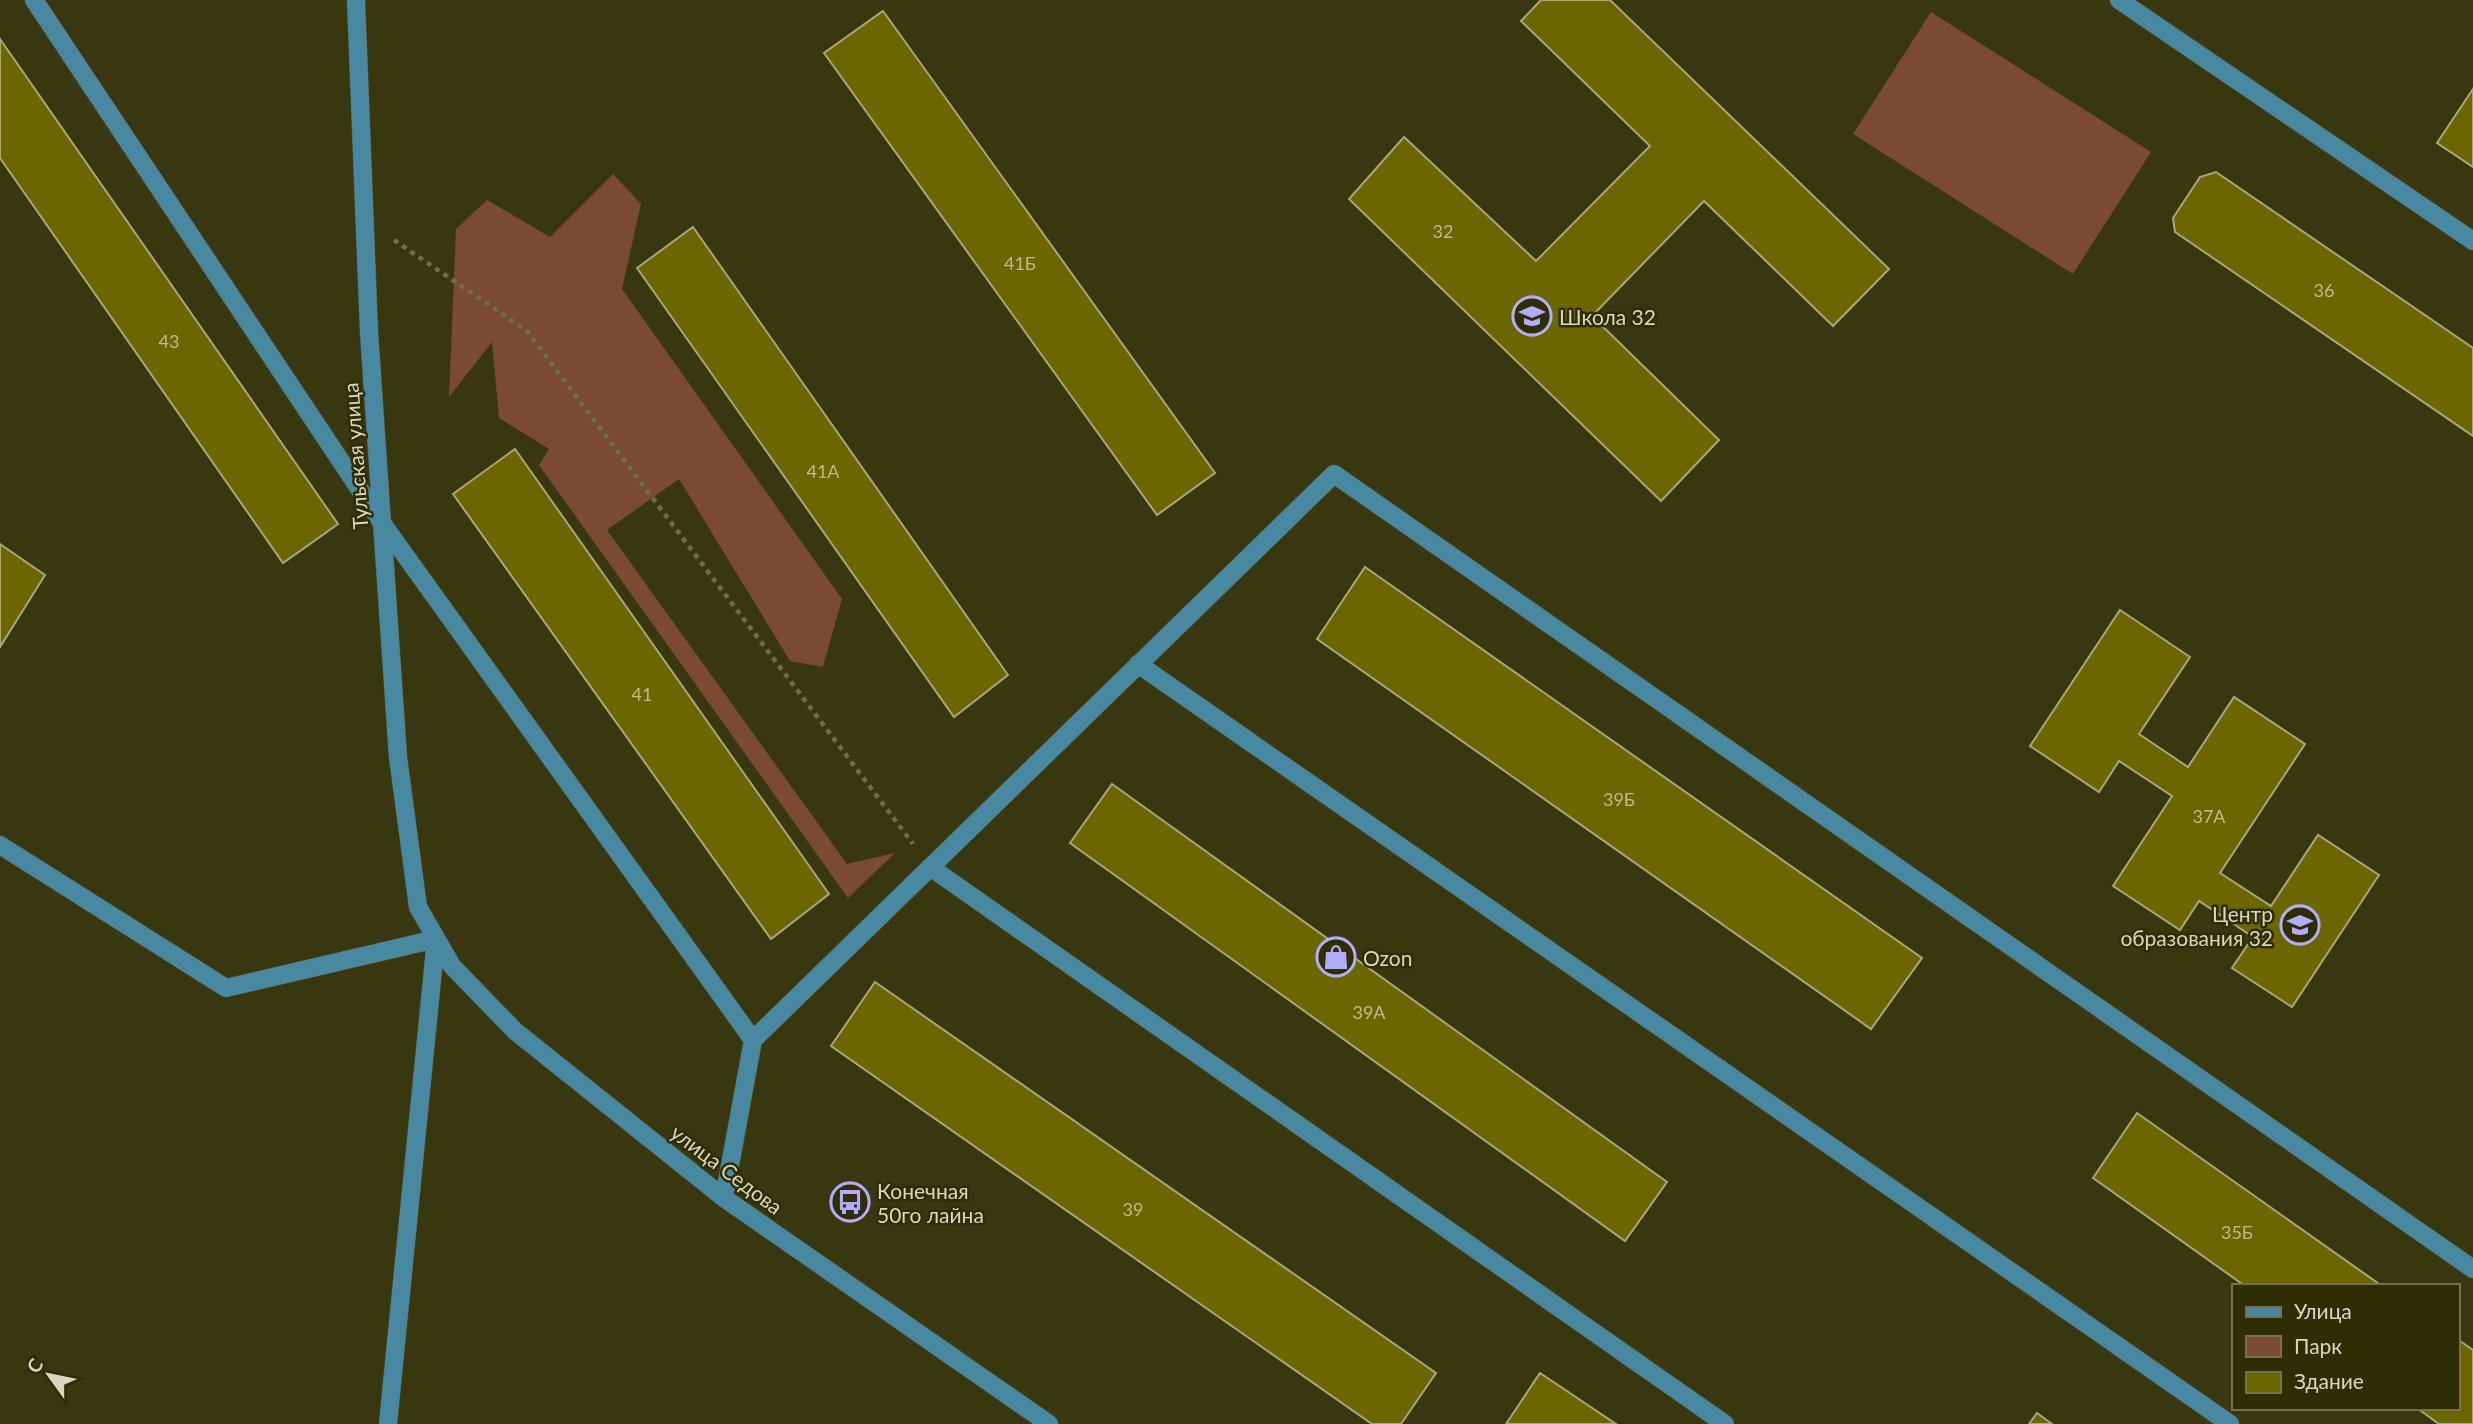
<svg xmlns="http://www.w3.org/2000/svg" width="2473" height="1424" viewBox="0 0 2473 1424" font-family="Lato,sans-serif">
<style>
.green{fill:#7b4a32}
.building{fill:#6b6600;stroke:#a8a67d;stroke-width:2}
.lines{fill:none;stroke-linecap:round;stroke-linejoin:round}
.minor-casing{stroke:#565430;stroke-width:19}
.path{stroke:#6f6d4d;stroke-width:4.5;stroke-dasharray:5 5;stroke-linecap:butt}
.minor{stroke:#4988a1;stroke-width:18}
.labels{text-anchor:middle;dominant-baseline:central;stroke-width:5;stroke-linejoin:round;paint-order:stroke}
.number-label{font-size:18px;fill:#bdbb92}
.poi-label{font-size:21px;fill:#d8d7c2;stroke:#2f2d04;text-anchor:start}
.street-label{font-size:21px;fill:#d8d7c2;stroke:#2f2d04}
</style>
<rect width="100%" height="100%" fill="#393710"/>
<path class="green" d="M 1931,12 L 2151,152 L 2073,274 L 1853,134 Z
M 613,174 L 641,204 L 622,289 L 842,599 L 823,667 L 790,661 L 679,479 L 607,530 L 847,864 L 895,853 L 848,898 L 539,465 L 549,449 L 499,418 L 492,342 L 449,397 L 456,229 L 487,200 L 550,237 Z"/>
<path class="building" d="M 1541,0 L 1610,0 L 1889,269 L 1833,326 L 1704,201 L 1592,316 L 1719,440 L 1661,501 L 1349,199 L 1404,137 L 1536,261 L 1650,146 L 1521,21 Z
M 883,11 L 1215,473 L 1157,515 L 824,53 Z
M 0,39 L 338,524 L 283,563 L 0,158 Z
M 2473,89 L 2473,167 L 2437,143 Z
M 2216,172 L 2473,348 L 2473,436 L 2175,232 L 2173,218 L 2200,177 Z
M 693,227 L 1008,675 L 954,717 L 637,268 Z
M 515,449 L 829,894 L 771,939 L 453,494 Z
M 0,544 L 45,575 L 0,647 Z
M 1365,567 L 1922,958 L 1871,1029 L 1317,639 Z
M 2120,610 L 2190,657 L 2139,734 L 2188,767 L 2234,697 L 2305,744 L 2220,873 L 2271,906 L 2318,835 L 2379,875 L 2292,1007 L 2232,968 L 2253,937 L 2199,901 L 2180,930 L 2113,886 L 2172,796 L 2119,761 L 2099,792 L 2030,746 Z
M 1112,784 L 1667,1182 L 1625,1241 L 1070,843 Z
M 875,982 L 1436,1373 L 1401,1424 L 1372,1424 L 831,1046 Z
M 2137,1113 L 2382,1286 L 2245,1286 L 2093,1178 Z
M 2457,1339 L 2473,1350 L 2473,1424 L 2439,1424 L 2417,1408 L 2457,1408 Z
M 1540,1373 L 1616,1424 L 1506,1424 Z
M 2037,1413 L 2052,1424 L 2029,1424 Z"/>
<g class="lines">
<g class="minor-casing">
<path id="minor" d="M 34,0 L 382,523 L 753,1040
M 356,0 L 369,332 L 398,757 L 418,907 L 452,966 L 515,1031 L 724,1198 L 1049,1424
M 2119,0 L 2473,241
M 1138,664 L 2230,1424
M 0,845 L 226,988 L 436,939 L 388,1424
M 930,867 L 1725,1424
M 724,1198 L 753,1040 L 1334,474 L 2473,1269"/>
</g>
<path class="path" d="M 394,240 L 527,331 L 913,844"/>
<use href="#minor" class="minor"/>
</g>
<defs>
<g id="school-ring" transform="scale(2.0125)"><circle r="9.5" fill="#2f2d04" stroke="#b1adfa" stroke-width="1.5"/><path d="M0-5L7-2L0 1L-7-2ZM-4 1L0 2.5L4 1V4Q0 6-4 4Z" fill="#b1adfa"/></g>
<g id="shop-ring" transform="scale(2.0125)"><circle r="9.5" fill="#2f2d04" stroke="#b1adfa" stroke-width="1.5"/><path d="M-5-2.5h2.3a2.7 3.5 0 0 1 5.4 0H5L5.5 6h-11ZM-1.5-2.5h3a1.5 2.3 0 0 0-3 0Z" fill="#b1adfa"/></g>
<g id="bus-ring" transform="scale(2.0125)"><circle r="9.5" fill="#2f2d04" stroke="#b1adfa" stroke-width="1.5"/><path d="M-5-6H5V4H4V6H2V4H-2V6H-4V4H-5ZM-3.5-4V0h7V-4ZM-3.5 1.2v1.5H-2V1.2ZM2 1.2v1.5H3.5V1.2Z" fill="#b1adfa"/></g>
</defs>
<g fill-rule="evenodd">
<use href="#school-ring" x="1532" y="316"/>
<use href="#school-ring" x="2300" y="925"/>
<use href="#shop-ring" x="1336" y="957"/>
<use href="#bus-ring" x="850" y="1202"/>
</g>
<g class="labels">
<g class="number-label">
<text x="1443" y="231">32</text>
<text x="1020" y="263">41Б</text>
<text x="2324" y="290">36</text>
<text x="169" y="341">43</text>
<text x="823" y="471">41А</text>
<text x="642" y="694">41</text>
<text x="1619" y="799">39Б</text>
<text x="2209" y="816">37А</text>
<text x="1369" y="1012">39А</text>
<text x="1133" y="1209">39</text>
<text x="2237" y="1232">35Б</text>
</g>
<g class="poi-label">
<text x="1559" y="316">Школа 32</text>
<text x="2273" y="913" text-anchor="end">Центр<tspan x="2273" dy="24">образования 32</tspan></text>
<text x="1363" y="957">Ozon</text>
<text x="877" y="1190">Конечная<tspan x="877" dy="24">50го лайна</tspan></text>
</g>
<g class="street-label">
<text transform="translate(355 456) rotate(-94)">Тульская улица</text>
<text transform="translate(727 1169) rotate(37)">улица Седова</text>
</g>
</g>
<rect x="2232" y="1284" width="228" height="126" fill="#2f2d04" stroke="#737150" stroke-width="2"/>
<rect x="2246" y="1307" width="35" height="10" fill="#4988a1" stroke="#737150" stroke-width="2"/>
<text x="2294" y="1319" font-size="21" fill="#d8d7c2">Улица</text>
<rect x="2246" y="1336" width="35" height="21" fill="#7b4a32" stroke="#737150" stroke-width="2"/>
<text x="2294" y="1354" font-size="21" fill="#d8d7c2">Парк</text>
<rect x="2246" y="1372" width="35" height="21" fill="#6b6600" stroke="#737150" stroke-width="2"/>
<text x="2294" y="1389" font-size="21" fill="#d8d7c2">Здание</text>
<g transform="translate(49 1375) rotate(303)" stroke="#2f2d04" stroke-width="5" paint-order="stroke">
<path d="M0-5L12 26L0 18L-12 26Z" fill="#d8d7c2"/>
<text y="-10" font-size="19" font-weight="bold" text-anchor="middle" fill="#d8d7c2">С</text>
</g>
</svg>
